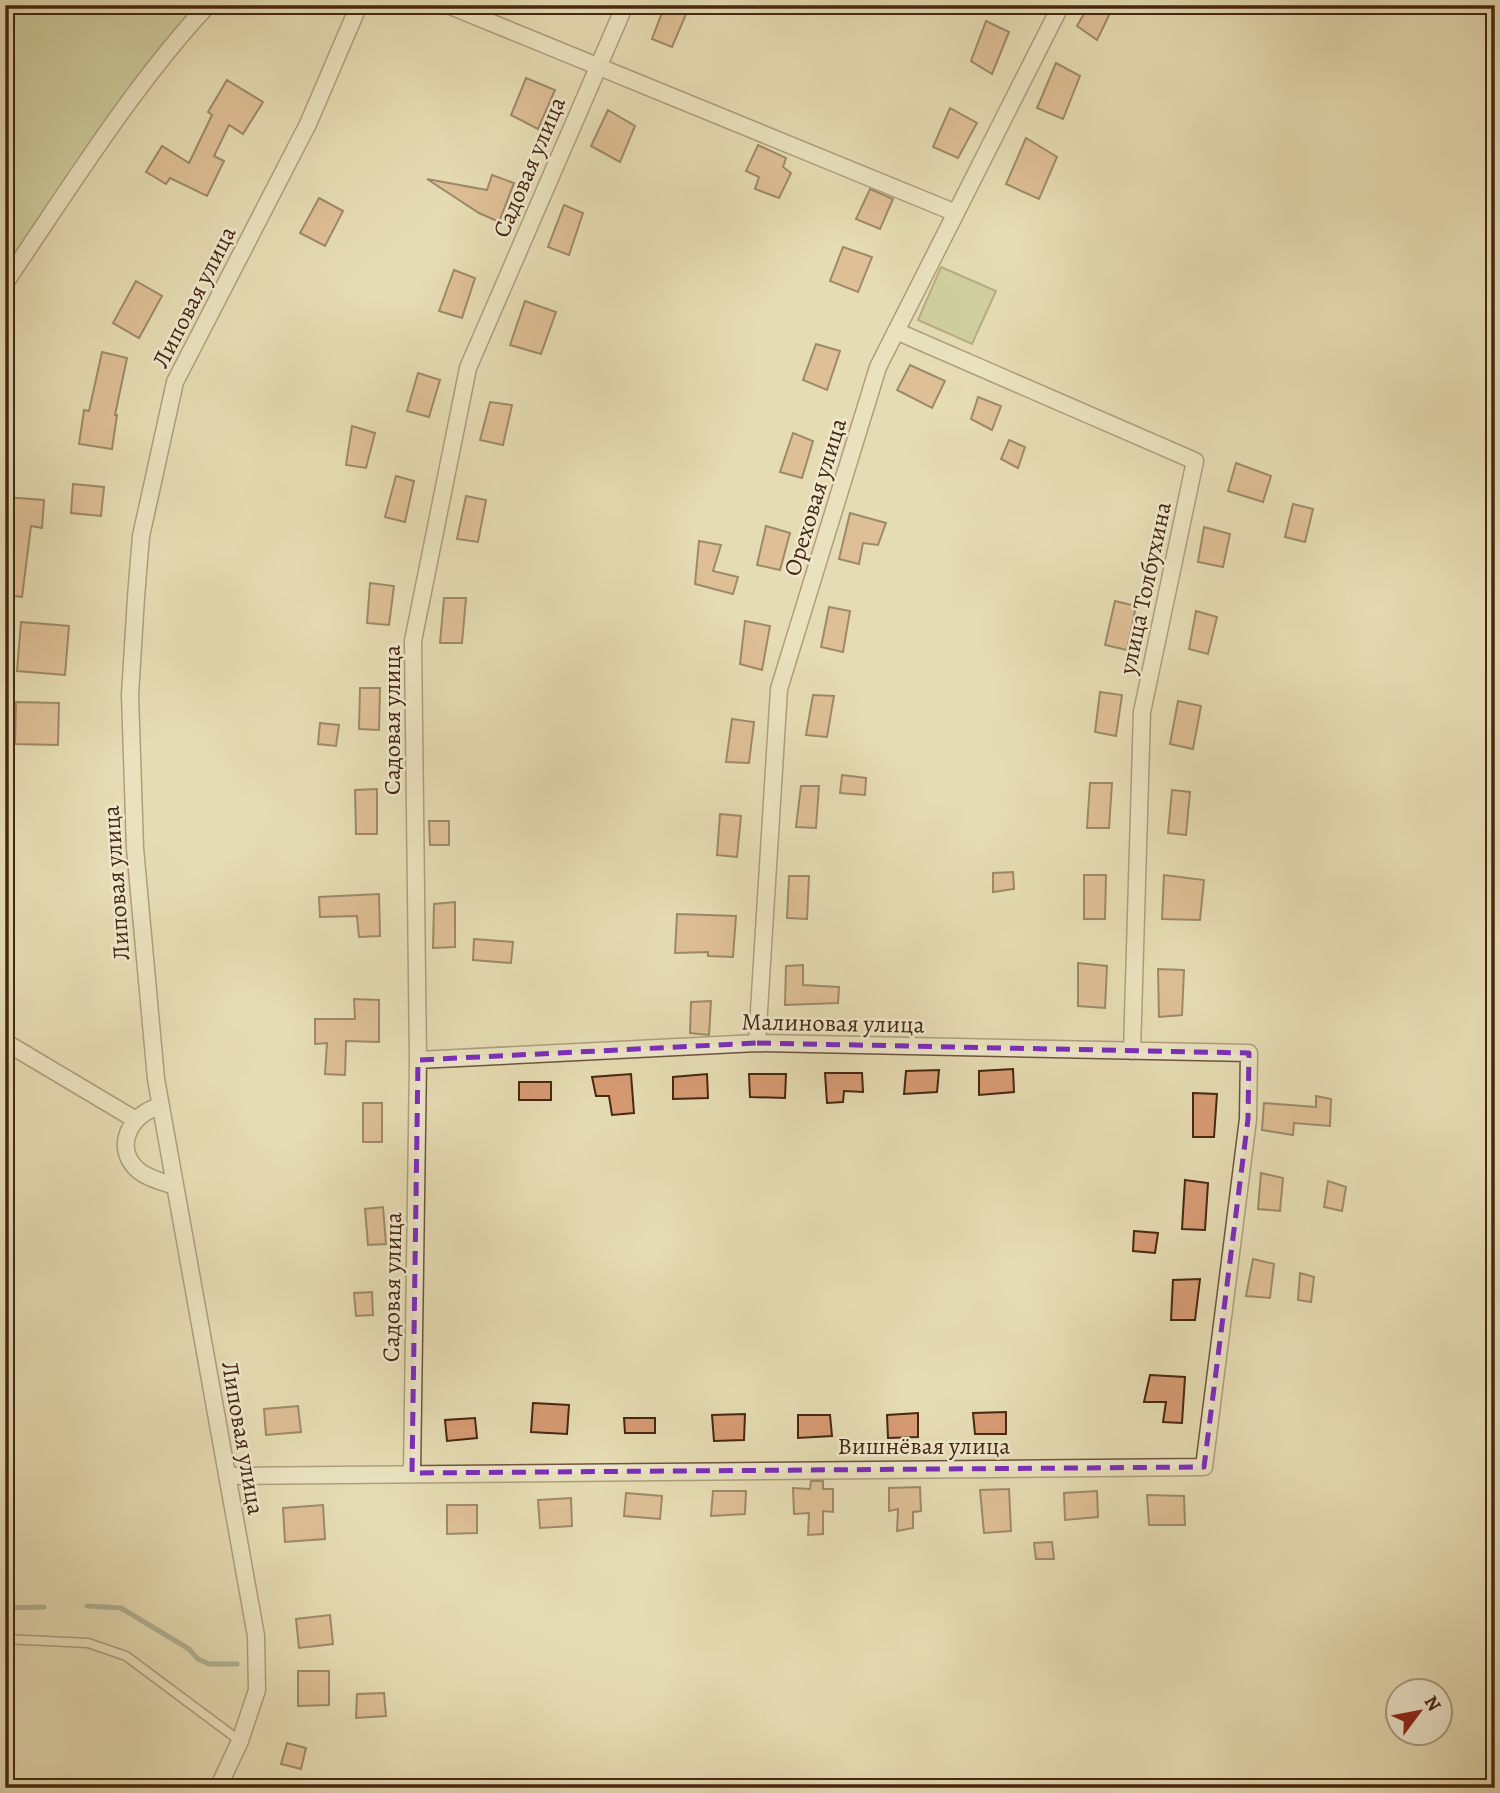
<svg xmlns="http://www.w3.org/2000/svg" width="1500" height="1793" viewBox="0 0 1500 1793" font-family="Alegreya,serif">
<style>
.green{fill:#b6c08c;stroke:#7e744e;stroke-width:2}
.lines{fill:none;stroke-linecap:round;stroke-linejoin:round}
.stream{stroke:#777f72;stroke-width:5}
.building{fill:#d79b74;stroke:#462711;stroke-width:2}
.service-casing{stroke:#6e543a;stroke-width:11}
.minor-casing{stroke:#6e543a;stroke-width:19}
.service{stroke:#efe8ce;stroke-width:8}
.minor{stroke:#efe8ce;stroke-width:16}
.marked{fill:none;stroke:#7b2cbf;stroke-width:5;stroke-dasharray:14 9;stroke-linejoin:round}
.labels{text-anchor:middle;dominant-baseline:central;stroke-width:5;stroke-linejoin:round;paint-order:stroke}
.street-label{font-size:24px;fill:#462711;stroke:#efe8ce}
</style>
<rect width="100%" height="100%" fill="#e6dcb3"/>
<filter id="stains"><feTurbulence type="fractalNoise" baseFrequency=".00286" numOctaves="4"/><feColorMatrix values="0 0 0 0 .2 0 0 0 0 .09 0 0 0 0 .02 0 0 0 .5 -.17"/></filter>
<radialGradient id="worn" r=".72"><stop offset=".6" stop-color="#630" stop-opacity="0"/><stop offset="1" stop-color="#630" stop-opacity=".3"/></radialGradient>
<path class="green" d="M 5,5 L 208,5 L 5,283 Z
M 941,267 L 996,291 L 972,344 L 918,320 Z"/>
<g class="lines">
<path class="stream" d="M 87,1606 L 121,1608 L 189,1649 L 198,1659 L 209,1664 L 237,1664
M 5,1608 L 44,1607"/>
</g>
<path class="building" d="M 665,5 L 690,5 L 672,47 L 652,39 Z
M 1089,5 L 1114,5 L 1097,40 L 1077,26 Z
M 986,21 L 1009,32 L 992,74 L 971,61 Z
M 1056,63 L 1080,76 L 1063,119 L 1037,108 Z
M 526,78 L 555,90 L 538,129 L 511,115 Z
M 227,80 L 263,102 L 243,134 L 229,125 L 214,156 L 224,161 L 207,196 L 170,178 L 166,184 L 146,172 L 162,146 L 189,163 L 212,115 L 208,112 Z
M 950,108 L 977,123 L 958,158 L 933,147 Z
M 608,110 L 635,126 L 620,162 L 591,146 Z
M 1026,138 L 1057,157 L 1039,199 L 1006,184 Z
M 758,145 L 786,158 L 783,167 L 791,173 L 779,198 L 755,189 L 759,177 L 746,171 Z
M 492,175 L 514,183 L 499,222 L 479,213 L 427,179 L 487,190 Z
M 870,189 L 893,199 L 880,229 L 856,219 Z
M 319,198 L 343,211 L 325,246 L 300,233 Z
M 564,205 L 583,213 L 569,255 L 548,247 Z
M 843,247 L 872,257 L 858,292 L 830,281 Z
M 454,270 L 475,278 L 462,318 L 439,311 Z
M 136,281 L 162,296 L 139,338 L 113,323 Z
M 525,301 L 556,312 L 541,354 L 510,345 Z
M 816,344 L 840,351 L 827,390 L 803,380 Z
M 102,352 L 127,358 L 115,415 L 117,415 L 112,449 L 79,444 L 84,410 L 89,411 Z
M 910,365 L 945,381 L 932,408 L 897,390 Z
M 418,373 L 440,380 L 429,417 L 407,411 Z
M 978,397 L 1001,406 L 992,430 L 971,419 Z
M 490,402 L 512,405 L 503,445 L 480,440 Z
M 352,426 L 375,433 L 366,468 L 346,465 Z
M 793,433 L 813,441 L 802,478 L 780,472 Z
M 1009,440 L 1025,447 L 1018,468 L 1001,459 Z
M 1236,463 L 1271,476 L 1263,502 L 1228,491 Z
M 396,476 L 414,481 L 405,522 L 385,517 Z
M 73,484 L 104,487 L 101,516 L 71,513 Z
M 466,496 L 486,500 L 478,542 L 457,539 Z
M 5,497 L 44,500 L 42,528 L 31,526 L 22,597 L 5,595 Z
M 1293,504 L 1313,509 L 1305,542 L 1285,537 Z
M 850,513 L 886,523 L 878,545 L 863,543 L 859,564 L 839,559 Z
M 766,526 L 790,533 L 780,570 L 757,565 Z
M 1204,527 L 1230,534 L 1223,567 L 1198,562 Z
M 699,541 L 721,545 L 713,571 L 738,577 L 733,594 L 695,584 Z
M 370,583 L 394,586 L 389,625 L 367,623 Z
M 444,598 L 466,598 L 462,643 L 440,643 Z
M 1115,601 L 1136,606 L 1127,650 L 1105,645 Z
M 829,607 L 850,611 L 843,652 L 821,647 Z
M 1196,611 L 1217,617 L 1208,654 L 1189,649 Z
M 745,621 L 770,626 L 762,670 L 740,664 Z
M 21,622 L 69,626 L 65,675 L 17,671 Z
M 360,688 L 380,688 L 379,730 L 359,729 Z
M 1100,692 L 1122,695 L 1116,736 L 1095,732 Z
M 813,695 L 834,696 L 827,737 L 806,735 Z
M 1178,701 L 1201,706 L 1193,749 L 1170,744 Z
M 16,702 L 59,703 L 58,745 L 15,744 Z
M 732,719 L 754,722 L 749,763 L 726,762 Z
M 320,723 L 339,725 L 336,746 L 318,744 Z
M 842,775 L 866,778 L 865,795 L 840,793 Z
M 1090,783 L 1112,783 L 1109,828 L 1087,828 Z
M 801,786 L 819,786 L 816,828 L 796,827 Z
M 377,789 L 377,834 L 356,834 L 355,790 Z
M 1172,790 L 1190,792 L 1186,835 L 1168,833 Z
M 720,814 L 741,816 L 737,857 L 717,855 Z
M 429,821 L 449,821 L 449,845 L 430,845 Z
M 1013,872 L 1014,889 L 993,892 L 993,873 Z
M 1084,875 L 1106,875 L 1105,919 L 1084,919 Z
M 1164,875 L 1204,880 L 1200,920 L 1162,919 Z
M 789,876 L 809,876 L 807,919 L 787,918 Z
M 379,894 L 380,936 L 359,937 L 357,916 L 320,917 L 319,897 Z
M 455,902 L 455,947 L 433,948 L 434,904 Z
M 677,914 L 736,916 L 733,957 L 708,956 L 708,952 L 675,953 Z
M 474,939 L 513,942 L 511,963 L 473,960 Z
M 1078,963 L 1107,966 L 1105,1008 L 1078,1006 Z
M 803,965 L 803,985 L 839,987 L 838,1003 L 785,1005 L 786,966 Z
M 1158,969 L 1184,970 L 1182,1015 L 1159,1017 Z
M 354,999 L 379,1000 L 379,1042 L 346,1041 L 345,1075 L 325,1074 L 327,1043 L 315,1044 L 315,1019 L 355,1019 Z
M 711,1001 L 709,1035 L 690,1033 L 691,1002 Z
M 1013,1069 L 1014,1092 L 979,1095 L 979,1071 Z
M 939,1070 L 937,1092 L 904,1094 L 906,1071 Z
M 825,1073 L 862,1073 L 863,1092 L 844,1091 L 843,1102 L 827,1103 Z
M 631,1074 L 634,1113 L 612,1115 L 609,1096 L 596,1096 L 592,1077 Z
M 707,1074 L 708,1098 L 673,1099 L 673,1077 Z
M 749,1074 L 786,1074 L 785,1098 L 750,1097 Z
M 519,1082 L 551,1082 L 551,1100 L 519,1100 Z
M 1193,1093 L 1217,1094 L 1214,1137 L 1193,1137 Z
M 1316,1096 L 1331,1099 L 1330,1126 L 1294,1123 L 1293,1135 L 1262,1130 L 1264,1103 L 1316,1107 Z
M 363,1103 L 382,1103 L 382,1142 L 363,1142 Z
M 1261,1173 L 1283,1178 L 1280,1211 L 1258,1209 Z
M 1185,1180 L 1208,1183 L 1205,1230 L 1182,1229 Z
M 1328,1181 L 1346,1187 L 1342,1211 L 1324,1207 Z
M 383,1207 L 386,1244 L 368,1245 L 365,1209 Z
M 1134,1231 L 1158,1233 L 1155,1253 L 1133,1251 Z
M 1253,1259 L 1274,1264 L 1270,1298 L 1246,1296 Z
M 1300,1273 L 1314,1277 L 1311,1302 L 1298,1300 Z
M 1200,1279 L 1195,1320 L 1171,1320 L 1173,1280 Z
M 372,1292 L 373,1315 L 356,1316 L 354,1293 Z
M 1150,1375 L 1185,1377 L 1182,1423 L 1163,1422 L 1166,1402 L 1144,1402 Z
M 533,1403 L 569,1405 L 567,1434 L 531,1432 Z
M 298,1406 L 301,1432 L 266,1435 L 264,1409 Z
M 1006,1412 L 1006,1434 L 975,1434 L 973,1413 Z
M 918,1413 L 918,1437 L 888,1438 L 887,1415 Z
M 745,1414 L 744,1440 L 714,1441 L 712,1415 Z
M 798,1415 L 830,1415 L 832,1436 L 798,1438 Z
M 475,1418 L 477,1438 L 447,1441 L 445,1420 Z
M 624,1418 L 655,1418 L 655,1433 L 625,1433 Z
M 811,1481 L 823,1481 L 823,1489 L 833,1489 L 833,1512 L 823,1511 L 823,1534 L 808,1535 L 809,1513 L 794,1514 L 793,1488 L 810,1489 Z
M 920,1487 L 921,1511 L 913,1512 L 913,1528 L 897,1531 L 898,1509 L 889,1511 L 889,1488 Z
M 1009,1489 L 1011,1531 L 984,1533 L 980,1490 Z
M 713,1491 L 746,1491 L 745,1514 L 711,1516 Z
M 1097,1491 L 1098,1517 L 1065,1520 L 1064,1493 Z
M 626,1493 L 662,1496 L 660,1519 L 624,1516 Z
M 1147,1495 L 1184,1496 L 1185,1525 L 1149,1525 Z
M 571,1498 L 572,1526 L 540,1528 L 538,1500 Z
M 323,1505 L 325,1539 L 285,1542 L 283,1508 Z
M 447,1505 L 477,1505 L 477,1533 L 447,1534 Z
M 1052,1542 L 1054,1559 L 1036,1559 L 1034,1543 Z
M 330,1615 L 333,1644 L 299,1648 L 296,1619 Z
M 298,1671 L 329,1671 L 329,1705 L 298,1706 Z
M 384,1693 L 386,1716 L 356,1718 L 357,1694 Z
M 287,1743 L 306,1748 L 301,1769 L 281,1764 Z"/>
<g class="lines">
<g class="service-casing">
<path id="service" d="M 5,1639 L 88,1643 L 126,1656 L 240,1741"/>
</g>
<g class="minor-casing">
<path id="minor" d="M 448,5 L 956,213
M 5,283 C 67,192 133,85 208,5
M 896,331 L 1195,461 L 1142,712 L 1132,1051
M 5,1042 L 136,1120
M 757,1043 L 779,689 L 878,367 L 1061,5
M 161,1106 C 130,1113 112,1148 139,1171 C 149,1179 163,1182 175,1186
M 412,1473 L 418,1060 L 413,641 L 468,368 L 625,5
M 227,1476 L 1204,1467 L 1248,1119 L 1249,1053 L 757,1043 L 418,1060
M 218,1788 L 240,1741 L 257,1690 L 256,1636 L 156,1079 L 135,848 L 130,695 L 136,597 L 141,536 L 175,382 L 308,124 L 359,5"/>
</g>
<use href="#service" class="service"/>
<use href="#minor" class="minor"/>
</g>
<path d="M0 0H1500V1793H0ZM 757,1043 L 1249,1053 L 1248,1119 L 1204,1467 L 412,1473 L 418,1060 Z" fill="#e6dcb3" fill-opacity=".55" fill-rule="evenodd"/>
<path class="marked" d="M 757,1043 L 1249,1053 L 1248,1119 L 1204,1467 L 412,1473 L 418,1060 Z"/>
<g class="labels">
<g class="street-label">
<text transform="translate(529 167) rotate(-67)">Садовая улица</text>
<text transform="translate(194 297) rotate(-63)">Липовая улица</text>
<text transform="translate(815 497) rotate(-73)">Ореховая улица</text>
<text transform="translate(1145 588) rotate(-78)">улица Толбухина</text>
<text transform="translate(392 720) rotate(-90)">Садовая улица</text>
<text transform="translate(116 883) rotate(-94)">Липовая улица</text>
<text transform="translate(833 1023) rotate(1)">Малиновая улица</text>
<text transform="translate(392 1287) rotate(-89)">Садовая улица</text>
<text transform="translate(243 1438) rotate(80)">Липовая улица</text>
<text x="924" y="1446">Вишнёвая улица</text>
</g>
</g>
<rect width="1500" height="1793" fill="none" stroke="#e6dcb3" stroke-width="28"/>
<rect x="7" y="7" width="1486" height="1779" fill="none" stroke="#462711" stroke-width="3.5"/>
<rect x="14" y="14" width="1472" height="1765" fill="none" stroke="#462711" stroke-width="2"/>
<g transform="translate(1419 1712) rotate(58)"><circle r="33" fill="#efe8ce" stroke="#ab9b82" stroke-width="2"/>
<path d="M0-5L12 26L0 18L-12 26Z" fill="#8f2418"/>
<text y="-10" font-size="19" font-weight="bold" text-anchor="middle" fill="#462711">N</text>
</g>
<rect width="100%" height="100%" filter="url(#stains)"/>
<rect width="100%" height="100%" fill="url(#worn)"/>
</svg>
